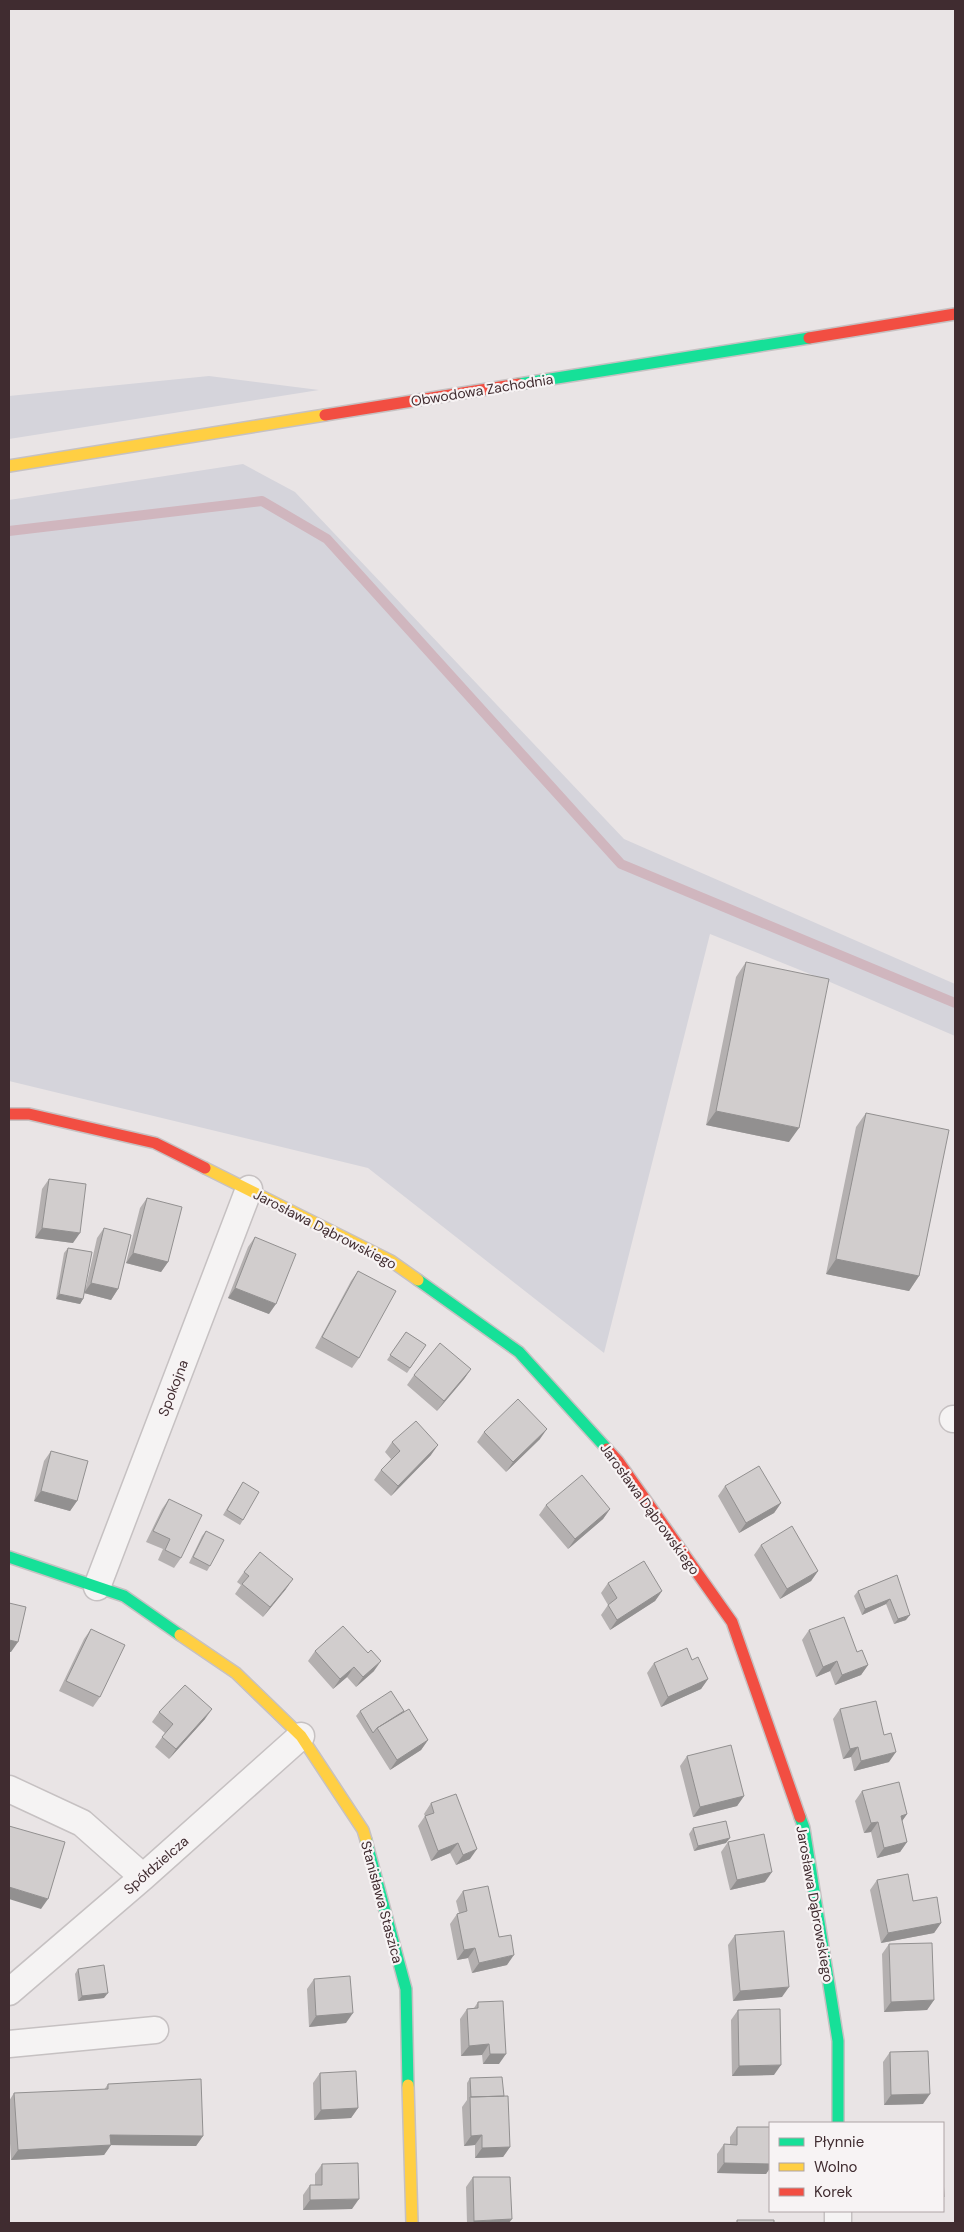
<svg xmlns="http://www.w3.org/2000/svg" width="964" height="2232" viewBox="0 0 964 2232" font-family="'DM Sans',sans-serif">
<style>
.green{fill:#d5d4db}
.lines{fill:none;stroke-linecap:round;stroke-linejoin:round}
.stream{stroke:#d0b6be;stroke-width:10}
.street-casing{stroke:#c6c1c2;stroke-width:29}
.fast-casing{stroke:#c6c1c2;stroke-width:14}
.slow-casing{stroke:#c6c1c2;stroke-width:14}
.jam-casing{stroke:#c6c1c2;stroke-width:14}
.street{stroke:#f5f3f3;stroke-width:26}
.fast{stroke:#16e098;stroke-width:11}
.slow{stroke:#ffcf43;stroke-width:11}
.jam{stroke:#f24e42;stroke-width:11}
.wall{fill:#b4b0b0}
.shaded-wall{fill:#929090}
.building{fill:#d1cdcd;stroke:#929090}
.labels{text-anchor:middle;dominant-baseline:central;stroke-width:4.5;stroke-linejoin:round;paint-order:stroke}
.street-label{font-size:14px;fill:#402c30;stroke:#f7f3f4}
</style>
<rect width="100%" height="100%" fill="#e9e4e5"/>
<path class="green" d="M 209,376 L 319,390 L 9,439 L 9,396 Z
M 243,464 L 295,492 L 624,839 L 955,984 L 955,1036 L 830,982 L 710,934 L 604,1353 L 368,1168 L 9,1081 L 9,500 Z"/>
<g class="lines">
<path class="stream" d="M 9,531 L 262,501 L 327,539 L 621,864 L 955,1003"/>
<g class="street-casing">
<path id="street" d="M 953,1419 L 955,1419
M 97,1587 L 249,1189
M 9,1789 L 82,1823 L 143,1877
M 9,1992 L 143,1877 L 301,1736
M 9,2044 L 155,2030
M 838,2211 L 838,2223"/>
</g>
<g class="fast-casing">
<path id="fast" d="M 519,384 L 809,338
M 418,1280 L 519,1352 L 607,1449
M 9,1557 L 124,1596 L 180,1635
M 800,1817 L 804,1828 L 838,2041 L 838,2123
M 366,1840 L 406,1989 L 408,2085"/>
</g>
<g class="slow-casing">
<path id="slow" d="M 9,466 L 325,415
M 205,1168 L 391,1261 L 418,1280
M 180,1635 L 236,1673 L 301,1736 L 363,1830 L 366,1840
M 408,2085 L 412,2223"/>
</g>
<g class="jam-casing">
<path id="jam" d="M 809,338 L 955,314
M 325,415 L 519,384
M 9,1114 L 29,1114 L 155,1143 L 205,1168
M 607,1449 L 618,1461 L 732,1622 L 800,1817"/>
</g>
<use href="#street" class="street"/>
<use href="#fast" class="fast"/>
<use href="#slow" class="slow"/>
<use href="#jam" class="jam"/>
</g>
<path class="wall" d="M 746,962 L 789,1142 L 706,1125 L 736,977 Z
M 866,1113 L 919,1276 L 909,1291 L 826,1274 L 856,1127 Z
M 49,1179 L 73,1243 L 35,1238 L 42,1189 Z
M 147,1198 L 168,1262 L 161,1272 L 126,1263 L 140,1208 Z
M 104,1228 L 118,1289 L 111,1300 L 84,1293 L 83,1299 L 80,1304 L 56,1299 L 64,1253 L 68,1248 L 86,1287 L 97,1238 Z
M 255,1237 L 269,1314 L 228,1298 L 248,1247 Z
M 358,1271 L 359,1358 L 352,1368 L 315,1348 L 351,1281 Z
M 406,1332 L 426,1345 L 407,1373 L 387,1360 Z
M 471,1369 L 464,1379 L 437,1411 L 407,1385 L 414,1375 Z
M 484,1432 L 540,1439 L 506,1472 L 477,1442 Z
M 392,1442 L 431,1455 L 391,1496 L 374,1480 L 381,1470 L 391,1459 L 385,1452 Z
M 51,1451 L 77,1501 L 70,1511 L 34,1501 L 44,1461 Z
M 243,1482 L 243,1520 L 240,1525 L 223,1515 Z
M 725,1486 L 781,1503 L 774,1513 L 739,1533 L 718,1496 Z
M 169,1499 L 181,1558 L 174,1568 L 158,1560 L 163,1549 L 146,1542 L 162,1509 Z
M 546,1505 L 610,1509 L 603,1519 L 568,1549 L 539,1515 Z
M 206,1531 L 210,1566 L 207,1571 L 189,1563 L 202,1536 Z
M 761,1545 L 818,1571 L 811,1581 L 780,1599 L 754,1555 Z
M 244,1572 L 286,1589 L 263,1617 L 235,1594 L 241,1585 L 237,1582 Z
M 897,1575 L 906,1620 L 894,1624 L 886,1604 L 862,1615 L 854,1596 L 858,1591 Z
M 608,1583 L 662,1591 L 655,1601 L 610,1630 L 601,1615 L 608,1605 L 601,1593 Z
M 91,1629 L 100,1697 L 93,1707 L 59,1691 L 84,1639 Z
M 809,1630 L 857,1652 L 868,1665 L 861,1675 L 835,1685 L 830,1671 L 816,1677 L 802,1640 Z
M 315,1651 L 374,1671 L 356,1687 L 347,1677 L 333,1689 L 308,1661 Z
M 654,1663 L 708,1679 L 701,1689 L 661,1707 L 647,1673 Z
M 840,1709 L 889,1762 L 854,1771 L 851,1757 L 843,1759 L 833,1719 Z
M 360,1711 L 404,1711 L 428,1740 L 421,1750 L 390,1770 L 356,1716 Z
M 159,1712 L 205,1719 L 169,1759 L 155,1747 L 165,1733 L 152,1722 Z
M 687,1756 L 744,1796 L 737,1806 L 693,1817 L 680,1766 Z
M 862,1791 L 907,1814 L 902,1821 L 907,1842 L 900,1852 L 877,1858 L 871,1832 L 864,1833 L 855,1801 Z
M 431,1803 L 470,1859 L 456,1865 L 450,1853 L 431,1861 L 418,1826 L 425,1816 L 424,1814 Z
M 693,1828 L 726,1843 L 694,1851 L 689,1834 Z
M 728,1842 L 765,1882 L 730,1890 L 721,1852 Z
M 877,1880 L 913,1901 L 941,1923 L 934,1933 L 881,1943 L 870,1890 Z
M 463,1891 L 499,1937 L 507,1965 L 472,1973 L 468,1958 L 457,1960 L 450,1924 L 457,1914 L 459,1913 L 456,1901 Z
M 735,1935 L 782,1997 L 733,2001 L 728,1945 Z
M 889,1944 L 934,2000 L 927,2010 L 884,2012 L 882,1954 Z
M 78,1969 L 104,1998 L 78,2001 L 75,1974 Z
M 314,1979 L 346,2023 L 309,2027 L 307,1989 Z
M 478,2002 L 499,2064 L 483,2064 L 482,2055 L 461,2056 L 460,2019 L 467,2009 L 474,2008 Z
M 738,2010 L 774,2075 L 732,2076 L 731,2020 Z
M 890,2052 L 923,2104 L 884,2105 L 883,2062 Z
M 320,2073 L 358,2108 L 351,2118 L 314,2120 L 313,2083 Z
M 470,2078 L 504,2096 L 510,2147 L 503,2157 L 475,2158 L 475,2145 L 464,2146 L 462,2107 L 467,2100 L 467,2083 Z
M 108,2084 L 203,2136 L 196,2146 L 111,2145 L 104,2155 L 11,2160 L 9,2126 L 9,2101 L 14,2093 L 104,2090 Z
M 737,2127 L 770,2127 L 770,2168 L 766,2174 L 717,2173 L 717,2154 L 724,2144 L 730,2144 L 730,2137 Z
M 322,2164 L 352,2209 L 303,2210 L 303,2195 L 310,2185 L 315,2185 L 315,2174 Z
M 473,2177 L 509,2223 L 467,2223 L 466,2187 Z"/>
<path class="shaded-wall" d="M 716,1111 L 799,1128 L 789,1142 L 706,1125 Z
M 42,1228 L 80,1233 L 73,1243 L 35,1238 Z
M 133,1253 L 168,1262 L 161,1272 L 126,1263 Z
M 836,1259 L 919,1276 L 909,1291 L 826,1274 Z
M 91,1283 L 118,1289 L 111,1300 L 84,1293 Z
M 235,1288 L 276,1304 L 269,1314 L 228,1298 Z
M 59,1294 L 83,1299 L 80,1304 L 56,1299 Z
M 471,1369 L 464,1379 L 437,1411 L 444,1401 Z
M 547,1429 L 540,1439 L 506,1472 L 513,1462 Z
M 438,1445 L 431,1455 L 391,1496 L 398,1486 Z
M 41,1491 L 77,1501 L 70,1511 L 34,1501 Z
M 781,1503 L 774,1513 L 739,1533 L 746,1523 Z
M 610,1509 L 603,1519 L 568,1549 L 575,1539 Z
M 818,1571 L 811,1581 L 780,1599 L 787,1589 Z
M 293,1579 L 286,1589 L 263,1617 L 270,1607 Z
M 662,1591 L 655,1601 L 610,1630 L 617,1620 Z
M 890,1599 L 886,1604 L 862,1615 L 865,1609 Z
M 910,1615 L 906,1620 L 894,1624 L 898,1619 Z
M 9,1640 L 18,1642 L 11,1652 L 9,1652 Z
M 381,1661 L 374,1671 L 356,1687 L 363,1677 Z
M 837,1661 L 830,1671 L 816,1677 L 823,1667 Z
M 868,1665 L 861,1675 L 835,1685 L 842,1675 Z
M 354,1667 L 347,1677 L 333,1689 L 340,1679 Z
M 708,1679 L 701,1689 L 661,1707 L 668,1697 Z
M 212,1709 L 205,1719 L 169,1759 L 176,1749 Z
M 428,1740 L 421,1750 L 390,1770 L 397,1760 Z
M 858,1747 L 851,1757 L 843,1759 L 850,1749 Z
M 896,1752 L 889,1762 L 854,1771 L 861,1761 Z
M 744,1796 L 737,1806 L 693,1817 L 700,1807 Z
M 907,1814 L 900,1824 L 901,1816 Z
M 878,1822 L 871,1832 L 864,1833 L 871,1823 Z
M 730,1838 L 726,1843 L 694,1851 L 698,1846 Z
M 907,1842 L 900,1852 L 877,1858 L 884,1848 Z
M 458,1843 L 450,1853 L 431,1861 L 438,1851 Z
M 477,1849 L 470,1859 L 456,1865 L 463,1855 Z
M 772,1872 L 765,1882 L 730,1890 L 737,1880 Z
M 9,1887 L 48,1899 L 41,1909 L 9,1899 Z
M 941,1923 L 934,1933 L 881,1943 L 888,1933 Z
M 475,1948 L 468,1958 L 457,1960 L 464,1950 Z
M 514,1955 L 507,1965 L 472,1973 L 479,1963 Z
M 789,1987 L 782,1997 L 733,2001 L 740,1991 Z
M 108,1993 L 104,1998 L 78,2001 L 82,1996 Z
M 934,2000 L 927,2010 L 884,2012 L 891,2002 Z
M 353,2013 L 346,2023 L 309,2027 L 316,2016 Z
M 489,2044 L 482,2055 L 461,2056 L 469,2046 Z
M 490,2054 L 506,2054 L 499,2064 L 483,2064 Z
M 781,2065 L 774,2075 L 732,2076 L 739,2066 Z
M 930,2094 L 923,2104 L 884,2105 L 891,2095 Z
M 358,2108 L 351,2118 L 314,2120 L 321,2110 Z
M 110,2135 L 203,2136 L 196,2146 L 103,2145 Z
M 482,2135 L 475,2145 L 464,2146 L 471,2136 Z
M 111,2145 L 104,2155 L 11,2160 L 18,2150 Z
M 510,2147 L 503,2157 L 475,2158 L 482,2148 Z
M 724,2163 L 770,2164 L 770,2168 L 766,2174 L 717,2173 Z
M 359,2199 L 352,2209 L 303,2210 L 310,2200 Z
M 512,2219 L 509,2223 L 472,2223 L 474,2221 Z"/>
<path class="building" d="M 746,962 L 829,979 L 799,1128 L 716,1111 Z
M 866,1113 L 949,1130 L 919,1276 L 836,1259 Z
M 49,1179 L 86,1184 L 80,1233 L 42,1228 Z
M 147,1198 L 182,1207 L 168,1262 L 133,1253 Z
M 104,1228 L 131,1235 L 118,1289 L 91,1283 Z
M 255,1237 L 296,1254 L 276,1304 L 235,1288 Z
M 68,1248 L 92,1252 L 83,1299 L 59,1294 Z
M 358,1271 L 396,1291 L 359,1358 L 322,1337 Z
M 406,1332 L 426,1345 L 410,1368 L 390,1355 Z
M 440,1343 L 471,1369 L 444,1401 L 414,1375 Z
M 518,1399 L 547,1429 L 513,1462 L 484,1432 Z
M 416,1421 L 438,1445 L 398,1486 L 381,1470 L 400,1451 L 392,1442 Z
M 51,1451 L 88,1461 L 77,1501 L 41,1491 Z
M 759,1466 L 781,1503 L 746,1523 L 725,1486 Z
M 582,1475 L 610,1509 L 575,1539 L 546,1505 Z
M 243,1482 L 259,1492 L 243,1520 L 227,1510 Z
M 169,1499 L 202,1515 L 181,1558 L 165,1550 L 170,1539 L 153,1531 Z
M 792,1526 L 818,1571 L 787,1589 L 761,1545 Z
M 206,1531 L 224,1540 L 210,1566 L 193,1557 Z
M 260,1552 L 293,1579 L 270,1607 L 242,1584 L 249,1576 L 244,1572 Z
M 644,1561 L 662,1591 L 617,1620 L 608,1605 L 617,1598 L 608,1583 Z
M 897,1575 L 910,1615 L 898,1619 L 890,1599 L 865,1609 L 858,1591 Z
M 9,1603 L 26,1607 L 18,1642 L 9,1640 Z
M 844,1617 L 857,1652 L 862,1650 L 868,1665 L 842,1675 L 837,1661 L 823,1667 L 809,1630 Z
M 343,1626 L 368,1653 L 371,1650 L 381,1661 L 363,1677 L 354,1667 L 340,1679 L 315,1651 Z
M 91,1629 L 125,1645 L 100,1697 L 66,1681 Z
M 687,1648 L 692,1660 L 698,1657 L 708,1679 L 668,1697 L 654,1663 Z
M 185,1685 L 212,1709 L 176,1749 L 162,1737 L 173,1724 L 159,1712 Z
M 391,1691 L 404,1711 L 377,1728 L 373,1733 L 360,1711 Z
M 876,1701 L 884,1735 L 891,1733 L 896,1752 L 861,1761 L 858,1747 L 850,1749 L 840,1709 Z
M 409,1709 L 428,1740 L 397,1760 L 377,1728 Z
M 731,1745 L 744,1796 L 700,1807 L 687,1756 Z
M 899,1782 L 907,1814 L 901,1816 L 907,1842 L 884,1848 L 878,1822 L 871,1823 L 862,1791 Z
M 456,1794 L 477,1849 L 463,1855 L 458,1843 L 438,1851 L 425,1816 L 434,1813 L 431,1803 Z
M 726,1821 L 730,1838 L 698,1846 L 693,1828 Z
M 9,1826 L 65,1842 L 48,1899 L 9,1887 Z
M 764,1834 L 772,1872 L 737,1880 L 728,1842 Z
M 908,1874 L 913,1901 L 937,1897 L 941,1923 L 888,1933 L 877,1880 Z
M 488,1886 L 499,1937 L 511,1935 L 514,1955 L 479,1963 L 475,1948 L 464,1950 L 457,1914 L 467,1911 L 463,1891 Z
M 784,1931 L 789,1987 L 740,1991 L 735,1935 Z
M 932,1943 L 934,2000 L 891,2002 L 889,1944 Z
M 104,1965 L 108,1993 L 82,1996 L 78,1969 Z
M 350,1976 L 353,2013 L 316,2016 L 314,1979 Z
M 503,2001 L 506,2054 L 490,2054 L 489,2044 L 469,2046 L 467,2009 L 478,2008 L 478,2002 Z
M 780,2009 L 781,2065 L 739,2066 L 738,2010 Z
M 928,2051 L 930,2094 L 891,2095 L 890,2052 Z
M 356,2071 L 358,2108 L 321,2110 L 320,2073 Z
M 502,2077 L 504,2096 L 471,2097 L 470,2078 Z
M 201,2079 L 203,2136 L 110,2135 L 111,2145 L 18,2150 L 14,2093 L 108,2089 L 108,2084 Z
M 508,2096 L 510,2147 L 482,2148 L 482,2135 L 471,2136 L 470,2097 Z
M 737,2127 L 770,2127 L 770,2164 L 724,2163 L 724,2144 L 737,2145 Z
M 358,2163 L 359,2199 L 310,2200 L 310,2185 L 322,2185 L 322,2164 Z
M 943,2176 L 944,2197 L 943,2197 Z
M 473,2177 L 510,2177 L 512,2219 L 474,2221 Z
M 737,2220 L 774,2220 L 774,2223 L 737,2223 Z"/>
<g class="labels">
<g class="street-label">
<text transform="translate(482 390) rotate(-9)">Obwodowa Zachodnia</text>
<text transform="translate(325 1229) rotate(27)">Jarosława Dąbrowskiego</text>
<text transform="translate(173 1388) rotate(-69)">Spokojna</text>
<text transform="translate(650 1509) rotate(54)">Jarosława Dąbrowskiego</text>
<text transform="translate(156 1865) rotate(-41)">Spółdzielcza</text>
<text transform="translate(382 1902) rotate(75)">Stanisława Staszica</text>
<text transform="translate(815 1904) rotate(80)">Jarosława Dąbrowskiego</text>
</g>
</g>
<rect width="964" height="2232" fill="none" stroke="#402c30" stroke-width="20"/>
<rect x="769" y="2122" width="175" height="90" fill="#f7f3f4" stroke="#aea3a6"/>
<rect x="779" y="2138" width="25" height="8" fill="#16e098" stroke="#aea3a6"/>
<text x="814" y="2147" font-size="15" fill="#402c30">Płynnie</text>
<rect x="779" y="2163" width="25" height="8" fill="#ffcf43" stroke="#aea3a6"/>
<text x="814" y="2172" font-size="15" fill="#402c30">Wolno</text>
<rect x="779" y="2188" width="25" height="8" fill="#f24e42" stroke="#aea3a6"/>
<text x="814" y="2197" font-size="15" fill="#402c30">Korek</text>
</svg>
